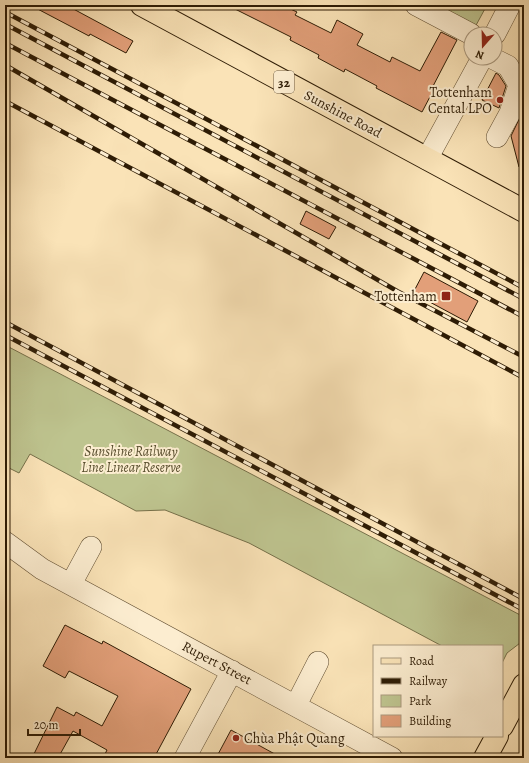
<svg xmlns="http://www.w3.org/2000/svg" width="529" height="763" viewBox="0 0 529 763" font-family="Alegreya,serif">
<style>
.green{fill:#bec48f;stroke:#76704a}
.building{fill:#e29f79;stroke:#2e1c05}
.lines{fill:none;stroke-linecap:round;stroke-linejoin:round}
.minor-casing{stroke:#614e32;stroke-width:22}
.major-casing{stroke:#2e1c05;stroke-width:24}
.minor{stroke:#fcedd0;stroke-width:21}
.major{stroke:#fae3b7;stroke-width:22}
.rail-casing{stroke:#2e1c05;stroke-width:4.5}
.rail{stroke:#fcedd0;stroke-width:3;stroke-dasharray:9;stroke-linecap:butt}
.poi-dot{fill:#8f2418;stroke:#fcedd0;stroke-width:1.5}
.labels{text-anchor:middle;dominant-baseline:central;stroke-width:4;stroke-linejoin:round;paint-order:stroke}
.shield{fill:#fcedd0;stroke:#6c5b42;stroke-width:1}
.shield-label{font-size:13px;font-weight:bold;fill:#2e1c05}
.poi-label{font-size:14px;fill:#2e1c05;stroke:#fcedd0;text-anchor:end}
.street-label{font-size:14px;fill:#2e1c05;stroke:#fcedd0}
.park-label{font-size:14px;font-style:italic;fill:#594e2e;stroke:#fcedd0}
</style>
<rect width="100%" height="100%" fill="#fae3b7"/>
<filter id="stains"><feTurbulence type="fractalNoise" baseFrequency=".005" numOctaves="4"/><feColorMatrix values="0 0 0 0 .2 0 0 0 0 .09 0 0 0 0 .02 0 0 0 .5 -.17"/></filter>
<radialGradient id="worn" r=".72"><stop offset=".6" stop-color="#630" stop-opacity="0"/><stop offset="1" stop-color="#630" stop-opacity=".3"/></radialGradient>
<path class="green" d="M 431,5 L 487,5 L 474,29 Z
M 5,345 L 524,617 L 524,640 L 507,653 L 502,663 L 502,646 L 442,646 L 249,543 L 165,510 L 136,511 L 30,454 L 19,473 L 5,466 Z"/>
<path class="building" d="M 30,5 L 66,5 L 133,41 L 126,53 L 90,34 L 89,36 Z
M 227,5 L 282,5 L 297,12 L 295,15 L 331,33 L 337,20 L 363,34 L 357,45 L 390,62 L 392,57 L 420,71 L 441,32 L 457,40 L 431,90 L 433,91 L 422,112 L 376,88 L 377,86 L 345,69 L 344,72 L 318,58 L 319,55 L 290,40 L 291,37 Z
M 496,73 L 499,75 L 506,86 L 499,108 L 482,100 Z
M 524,109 L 524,166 L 519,167 L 511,136 Z
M 306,211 L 336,227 L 329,239 L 300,224 Z
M 424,272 L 478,301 L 467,322 L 413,293 Z
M 65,625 L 102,644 L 103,641 L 191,689 L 154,758 L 103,758 L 107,750 L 73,731 L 58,758 L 32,758 L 57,707 L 74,716 L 76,712 L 102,726 L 118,696 L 69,671 L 65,678 L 43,666 Z
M 231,730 L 282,758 L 216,758 Z"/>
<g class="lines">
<g class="minor-casing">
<path id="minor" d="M 416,5 L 471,34
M 495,34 L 510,5
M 492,58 L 508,66 L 519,85 L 510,113 L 497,137
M 427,159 L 482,58
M 5,542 L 42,569 L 392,758
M 71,584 L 91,547
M 296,705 L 318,662
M 185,758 L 232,671"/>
</g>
<g class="major-casing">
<path id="major" d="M 142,5 L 524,211
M 502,726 L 524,685
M 485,758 L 497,736"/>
</g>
<use href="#minor" class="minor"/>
<use href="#major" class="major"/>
<g class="rail-casing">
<path id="rail" d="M 5,12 L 524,288
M 5,24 L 524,299
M 5,43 L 524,317
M 5,65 L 397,291 L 524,357
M 5,101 L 524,378
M 5,322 L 524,599
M 5,335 L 524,610"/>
</g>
<use href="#rail" class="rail"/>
</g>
<g class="poi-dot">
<circle cx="500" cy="100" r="4"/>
<rect x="441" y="291" width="10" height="10" rx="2"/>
<circle cx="236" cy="738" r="4"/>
</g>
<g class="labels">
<rect class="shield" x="274" y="71" width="20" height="22" rx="3"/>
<g class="shield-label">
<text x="284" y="82">32</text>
</g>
<g class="poi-label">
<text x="492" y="92">Tottenham<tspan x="492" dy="16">Cental LPO</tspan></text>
<text x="437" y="296">Tottenham</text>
<text x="244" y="738" text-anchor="start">Chùa Phật Quang</text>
</g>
<g class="street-label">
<text transform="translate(343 114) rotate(28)">Sunshine Road</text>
<text transform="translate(217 663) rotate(28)">Rupert Street</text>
</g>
<g class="park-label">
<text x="131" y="451">Sunshine Railway<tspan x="131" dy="16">Line Linear Reserve</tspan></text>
</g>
</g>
<rect width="529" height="763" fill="none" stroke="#fae3b7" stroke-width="20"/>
<rect x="6" y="6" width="517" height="751" fill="none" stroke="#2e1c05" stroke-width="2"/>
<rect x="10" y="10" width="509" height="743" fill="none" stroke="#2e1c05"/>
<rect x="373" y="645" width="130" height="92" fill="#fcedd0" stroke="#aa997f"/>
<rect x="381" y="658" width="20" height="6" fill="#fae3b7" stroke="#aa997f"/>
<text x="409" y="665" font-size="12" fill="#2e1c05">Road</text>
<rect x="381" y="678" width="20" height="6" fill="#2e1c05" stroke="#aa997f"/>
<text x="409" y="685" font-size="12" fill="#2e1c05">Railway</text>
<rect x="381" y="695" width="20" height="12" fill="#bec48f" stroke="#aa997f"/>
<text x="409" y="705" font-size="12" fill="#2e1c05">Park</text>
<rect x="381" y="715" width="20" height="12" fill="#e29f79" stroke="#aa997f"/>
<text x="409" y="725" font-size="12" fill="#2e1c05">Building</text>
<g transform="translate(483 46) rotate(200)"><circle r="19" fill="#fcedd0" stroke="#aa997f"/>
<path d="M0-3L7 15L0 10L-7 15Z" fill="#8f2418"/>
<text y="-6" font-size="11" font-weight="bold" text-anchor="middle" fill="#2e1c05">N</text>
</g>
<path d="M28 729v6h52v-6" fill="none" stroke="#2e1c05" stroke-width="2"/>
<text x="34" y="729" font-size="12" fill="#2e1c05" stroke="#fcedd0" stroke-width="3" paint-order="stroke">20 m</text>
<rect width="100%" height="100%" filter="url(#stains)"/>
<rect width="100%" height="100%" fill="url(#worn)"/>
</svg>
